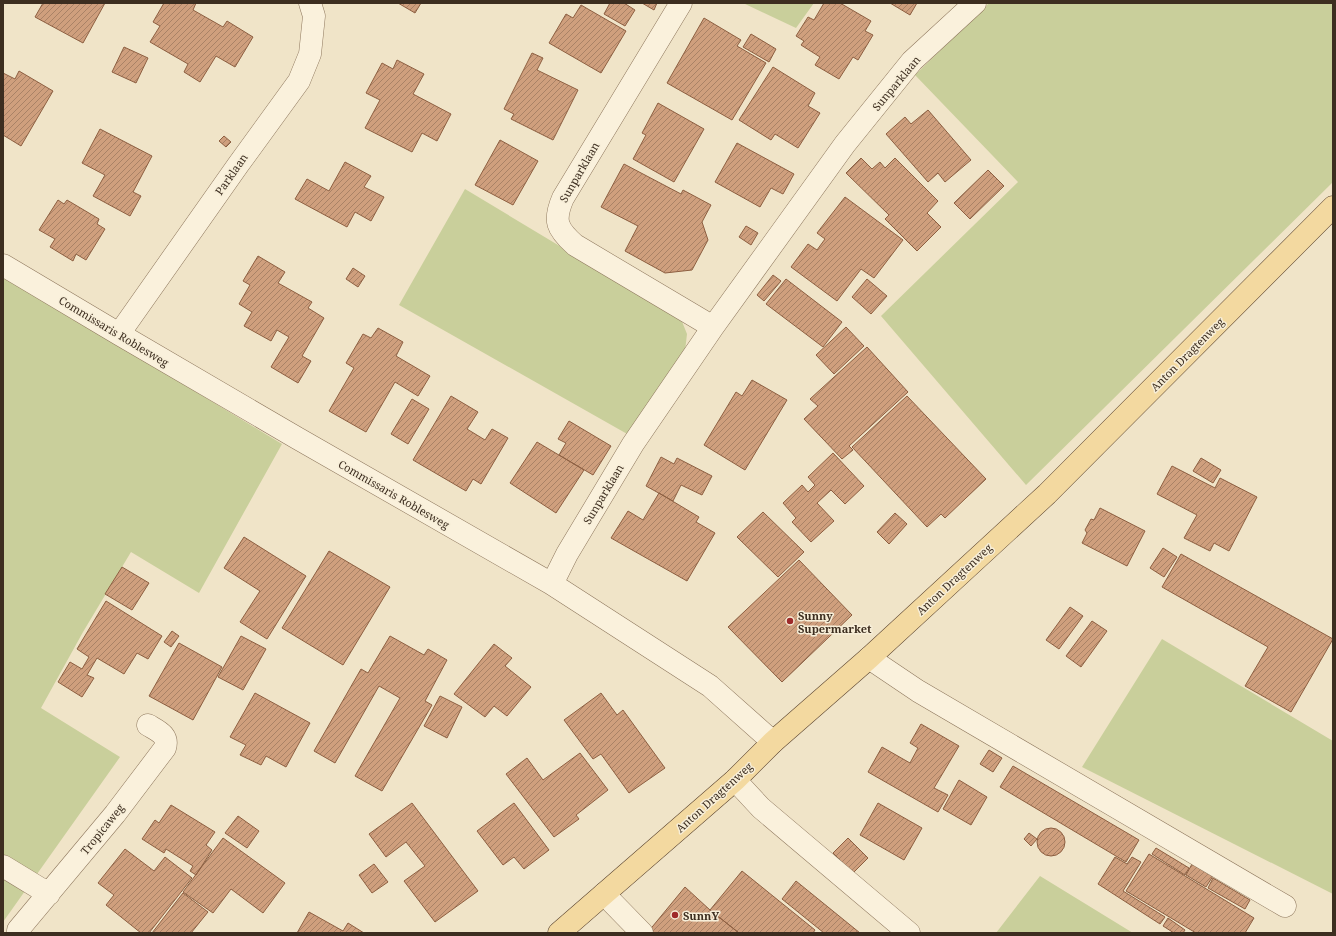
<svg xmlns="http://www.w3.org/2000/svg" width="1336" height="936" viewBox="0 0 1336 936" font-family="'Noto Serif',serif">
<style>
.grass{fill:#c9cf9b}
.building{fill:url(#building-hatch);stroke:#8d5f41}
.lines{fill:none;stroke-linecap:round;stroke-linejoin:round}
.minor-casing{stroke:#8d765c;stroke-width:23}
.major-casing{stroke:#5b4430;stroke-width:23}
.minor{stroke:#faf1dc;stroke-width:22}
.major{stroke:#f3d9a0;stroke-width:22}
.poi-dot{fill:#9e2a2b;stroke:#f7eed8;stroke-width:1.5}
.labels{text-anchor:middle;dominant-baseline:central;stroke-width:3;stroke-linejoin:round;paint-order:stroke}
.street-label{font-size:11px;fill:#3d2e20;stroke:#f7eed8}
.poi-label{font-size:11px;font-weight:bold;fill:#3d2e20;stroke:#f7eed8;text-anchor:start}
</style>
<defs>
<pattern id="building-hatch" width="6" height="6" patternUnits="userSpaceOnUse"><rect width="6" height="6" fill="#cf9f7d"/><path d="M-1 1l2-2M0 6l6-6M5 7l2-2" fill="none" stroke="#a98266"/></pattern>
</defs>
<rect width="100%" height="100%" fill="#f0e4c8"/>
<path class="grass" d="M 743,3 L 814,3 L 796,28 Z
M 989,3 L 1333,3 L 1333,182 L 1026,485 L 881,316 L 1018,182 L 915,75 Z
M 465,189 L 681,319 L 687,334 L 685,351 L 629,435 L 399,305 Z
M 3,275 L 282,444 L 199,593 L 131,552 L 83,632 L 41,708 L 120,757 L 3,922 Z
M 1162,639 L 1333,741 L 1333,894 L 1082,767 Z
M 1040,876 L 1133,933 L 996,933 Z"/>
<path class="building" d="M 43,3 L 105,3 L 83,43 L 35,17 Z
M 164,3 L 196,3 L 193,10 L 223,27 L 227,21 L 253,37 L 235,67 L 216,56 L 200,82 L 184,72 L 188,64 L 150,42 L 160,26 L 153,22 Z
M 398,3 L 421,3 L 415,13 Z
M 610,3 L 624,3 L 635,10 L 625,26 L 604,14 Z
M 642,3 L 657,3 L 654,10 Z
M 824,3 L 840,3 L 871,21 L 865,31 L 873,35 L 858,60 L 853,57 L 839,79 L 815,65 L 820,57 L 801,45 L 804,41 L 796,36 L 808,17 L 814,20 Z
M 890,3 L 917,3 L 910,15 Z
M 581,5 L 626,31 L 601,73 L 549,43 L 566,14 L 573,18 Z
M 704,18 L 741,40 L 737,46 L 766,63 L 732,120 L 667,83 Z
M 751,34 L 776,49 L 769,62 L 743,47 Z
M 124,47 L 148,58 L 136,83 L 112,72 Z
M 532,53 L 543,58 L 537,70 L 578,90 L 553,140 L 511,119 L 514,114 L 504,109 Z
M 397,60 L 424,74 L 413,94 L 451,114 L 437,141 L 422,133 L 412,152 L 365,128 L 380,100 L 366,93 L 382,63 L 393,69 Z
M 773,67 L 815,93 L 808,106 L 820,113 L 798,148 L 775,134 L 771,140 L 739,120 Z
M 19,71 L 53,91 L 21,146 L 3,135 L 3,73 L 15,79 Z
M 658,103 L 704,129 L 674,182 L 633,159 L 646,135 L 642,133 Z
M 928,110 L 971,160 L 945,182 L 938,173 L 928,182 L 886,134 L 905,117 L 911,124 Z
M 100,129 L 152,156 L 133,192 L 141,196 L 130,216 L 93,196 L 105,175 L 82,163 Z
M 224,136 L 231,142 L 226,147 L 219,141 Z
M 500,140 L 538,161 L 513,205 L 475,185 Z
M 737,143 L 794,174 L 783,194 L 771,188 L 760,207 L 715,182 Z
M 861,158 L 872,169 L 880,162 L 885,168 L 895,158 L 938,201 L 927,213 L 941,227 L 917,251 L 885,219 L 889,215 L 846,173 Z
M 345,162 L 371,176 L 364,187 L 384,197 L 371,221 L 355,212 L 347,227 L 295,199 L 307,179 L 329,191 Z
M 624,164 L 681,194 L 683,190 L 711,205 L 702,222 L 708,240 L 692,270 L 665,273 L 625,251 L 638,226 L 601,207 Z
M 988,170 L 1004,186 L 970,219 L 954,203 Z
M 845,197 L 903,240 L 874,278 L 861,269 L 837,301 L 791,267 L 808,244 L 817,250 L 825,239 L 817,233 Z
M 58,200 L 64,204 L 67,200 L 99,219 L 97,224 L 105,229 L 86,260 L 76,254 L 73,261 L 50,247 L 55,239 L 39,230 Z
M 746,226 L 758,233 L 751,245 L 739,237 Z
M 258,256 L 285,272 L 278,283 L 312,302 L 308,308 L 324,318 L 302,356 L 311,361 L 298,383 L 271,367 L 289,337 L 277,330 L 271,341 L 244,326 L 252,312 L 239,304 L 250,285 L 243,281 Z
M 353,268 L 365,276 L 358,287 L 346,279 Z
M 773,275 L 781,281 L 764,301 L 757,295 Z
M 786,279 L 842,322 L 823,347 L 766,304 Z
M 867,279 L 887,296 L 871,314 L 852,297 Z
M 846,327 L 864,346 L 834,374 L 816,355 Z
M 378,328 L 403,342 L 396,356 L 430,376 L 418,396 L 395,382 L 366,432 L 329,411 L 354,368 L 346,363 L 363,334 L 371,338 Z
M 867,347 L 908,392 L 849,446 L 853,450 L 842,459 L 804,419 L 818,406 L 810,399 Z
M 752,380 L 787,400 L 745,470 L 704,445 L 736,392 L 742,396 Z
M 451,396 L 478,412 L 467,429 L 485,440 L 492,429 L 508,438 L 481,484 L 473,479 L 466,491 L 413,460 Z
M 907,396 L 986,479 L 945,518 L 941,514 L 927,527 L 852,447 Z
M 412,399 L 429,409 L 408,444 L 391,434 Z
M 569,421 L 611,446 L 593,475 L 559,455 L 566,443 L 558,439 Z
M 537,442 L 584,470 L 556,513 L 510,483 Z
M 833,453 L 864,486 L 845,504 L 831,490 L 817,503 L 834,521 L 811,542 L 792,522 L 796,518 L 783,503 L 802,485 L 808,492 L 815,485 L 808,477 Z
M 661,457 L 674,464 L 677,458 L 712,476 L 702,495 L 681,485 L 673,501 L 646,486 Z
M 1201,458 L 1221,470 L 1213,483 L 1193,471 Z
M 1172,466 L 1215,488 L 1220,478 L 1257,497 L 1229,551 L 1214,543 L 1210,551 L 1184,538 L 1197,515 L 1157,494 Z
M 659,493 L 699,517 L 696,522 L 715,533 L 687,581 L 611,538 L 628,511 L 643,520 Z
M 1100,508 L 1145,531 L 1127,566 L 1082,543 L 1087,533 L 1085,530 L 1091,519 L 1094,520 Z
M 763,512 L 804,552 L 778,577 L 737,537 Z
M 895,513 L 907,524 L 889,544 L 877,532 Z
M 244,537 L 306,576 L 267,639 L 240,622 L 260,591 L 224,568 Z
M 1163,548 L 1177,557 L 1164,577 L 1150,568 Z
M 329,551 L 390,587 L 343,665 L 282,628 Z
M 1181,554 L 1333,639 L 1291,712 L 1245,686 L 1268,647 L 1162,587 Z
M 799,560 L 852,615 L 782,682 L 728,627 Z
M 122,567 L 149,583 L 132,610 L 105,594 Z
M 106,601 L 162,636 L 148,659 L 137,653 L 124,674 L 97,658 L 87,675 L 94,678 L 82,697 L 58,682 L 70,662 L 82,669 L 89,657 L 77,649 Z
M 1070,607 L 1083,616 L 1059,649 L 1046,640 Z
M 1092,621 L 1107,631 L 1081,667 L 1066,656 Z
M 172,631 L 179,636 L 171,647 L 164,642 Z
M 241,636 L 266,649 L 243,690 L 218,677 Z
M 390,636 L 424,655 L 428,649 L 447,660 L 425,701 L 432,705 L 382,791 L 355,776 L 400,698 L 379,686 L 335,763 L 314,751 L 361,669 L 368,673 Z
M 179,643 L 222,667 L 193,720 L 149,696 Z
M 494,644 L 512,658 L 505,666 L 531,687 L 507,716 L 494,706 L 485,717 L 454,694 Z
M 255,693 L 310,723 L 286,767 L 266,756 L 261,765 L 240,755 L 246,745 L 230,737 Z
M 601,693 L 617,715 L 623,710 L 665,768 L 629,793 L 601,754 L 593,759 L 564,720 Z
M 440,696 L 462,707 L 447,738 L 424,726 Z
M 921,724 L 959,746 L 934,788 L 948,795 L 938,812 L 868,772 L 882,747 L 910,763 L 918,748 L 910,743 Z
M 989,750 L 1002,758 L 993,772 L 980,764 Z
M 580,753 L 608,790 L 576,815 L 579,819 L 554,837 L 506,774 L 527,758 L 543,780 Z
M 1013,766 L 1139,840 L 1126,862 L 1000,787 Z
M 959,780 L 987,797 L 971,825 L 943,809 Z
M 412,803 L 478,891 L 435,922 L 404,881 L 425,866 L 406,842 L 386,857 L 369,834 Z
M 514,803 L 549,850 L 524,869 L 514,857 L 503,865 L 477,831 Z
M 878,803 L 922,828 L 904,860 L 860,835 Z
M 171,805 L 215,832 L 206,845 L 212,850 L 196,875 L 190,871 L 193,866 L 166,849 L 164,853 L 142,839 L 155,820 L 159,823 Z
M 238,816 L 259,831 L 247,848 L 225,833 Z
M1037 842a14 14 0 1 1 28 0a14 14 0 1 1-28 0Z
M 1029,833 L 1037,839 L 1031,846 L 1024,839 Z
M 223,838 L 285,883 L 263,913 L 231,889 L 213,913 L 183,892 Z
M 848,838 L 868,858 L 853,873 L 833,853 Z
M 1156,848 L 1189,868 L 1185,875 L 1152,854 Z
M 125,849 L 154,871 L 165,857 L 192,878 L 149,933 L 141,933 L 106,905 L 114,895 L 98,883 Z
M 1149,854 L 1254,918 L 1245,933 L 1196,933 L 1126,891 Z
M 1115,857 L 1127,864 L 1132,857 L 1141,862 L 1123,891 L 1165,917 L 1160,924 L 1098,884 Z
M 374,864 L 388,882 L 372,893 L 359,875 Z
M 1192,864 L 1213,876 L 1206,887 L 1186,875 Z
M 742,871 L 815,930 L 813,933 L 739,933 L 710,910 Z
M 1213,878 L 1250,900 L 1245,909 L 1208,888 Z
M 796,881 L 860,933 L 824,933 L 782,899 Z
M 685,887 L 710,910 L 739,933 L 649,933 L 648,932 Z
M 183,893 L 208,912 L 191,933 L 152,933 Z
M 309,912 L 343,931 L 348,923 L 364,933 L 297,933 Z
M 1168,918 L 1185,930 L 1183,933 L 1174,933 L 1163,926 Z"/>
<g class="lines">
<g class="minor-casing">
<path id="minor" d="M 681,3 L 563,198 C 553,221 557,229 575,245 L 713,327
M 3,265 L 119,334 L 297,438 L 552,584 L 710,686 L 773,742
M 119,334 L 238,165 L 299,81 L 310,54 L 314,16 L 310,3
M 552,584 L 567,554 L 633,444 L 713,327 L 845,144 L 912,61 L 975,3
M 869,658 L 918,691 L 1285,906
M 735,780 L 761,808 L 909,933
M 3,866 L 49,894
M 604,894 L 642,933
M 18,933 L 18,930 L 115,814 L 165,748 C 169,735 158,731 148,725"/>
</g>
<g class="major-casing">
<path id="major" d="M 559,933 L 735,780 L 773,742 L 869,658 L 1047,494 L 1333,207"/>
</g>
<use href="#minor" class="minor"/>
<use href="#major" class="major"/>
</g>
<g class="poi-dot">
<circle cx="790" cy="621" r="4"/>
<circle cx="675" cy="915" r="4"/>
</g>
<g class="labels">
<g class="street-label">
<text transform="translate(896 83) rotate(-50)">Sunparklaan</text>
<text transform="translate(579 172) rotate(-60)">Sunparklaan</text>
<text transform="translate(231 174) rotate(-55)">Parklaan</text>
<text transform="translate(114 331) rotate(31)">Commissaris Roblesweg</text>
<text transform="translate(1187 354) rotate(-45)">Anton Dragtenweg</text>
<text transform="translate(394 494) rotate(30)">Commissaris Roblesweg</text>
<text transform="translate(603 494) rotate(-59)">Sunparklaan</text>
<text transform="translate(954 579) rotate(-43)">Anton Dragtenweg</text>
<text transform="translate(714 797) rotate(-42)">Anton Dragtenweg</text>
<text transform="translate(102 829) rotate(-51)">Tropicaweg</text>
</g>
<g class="poi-label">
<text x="798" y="615">Sunny<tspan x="798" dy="13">Supermarket</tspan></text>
<text x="683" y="915">SunnY</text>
</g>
</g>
<rect width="1336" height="936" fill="none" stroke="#3d2e20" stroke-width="8"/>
</svg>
